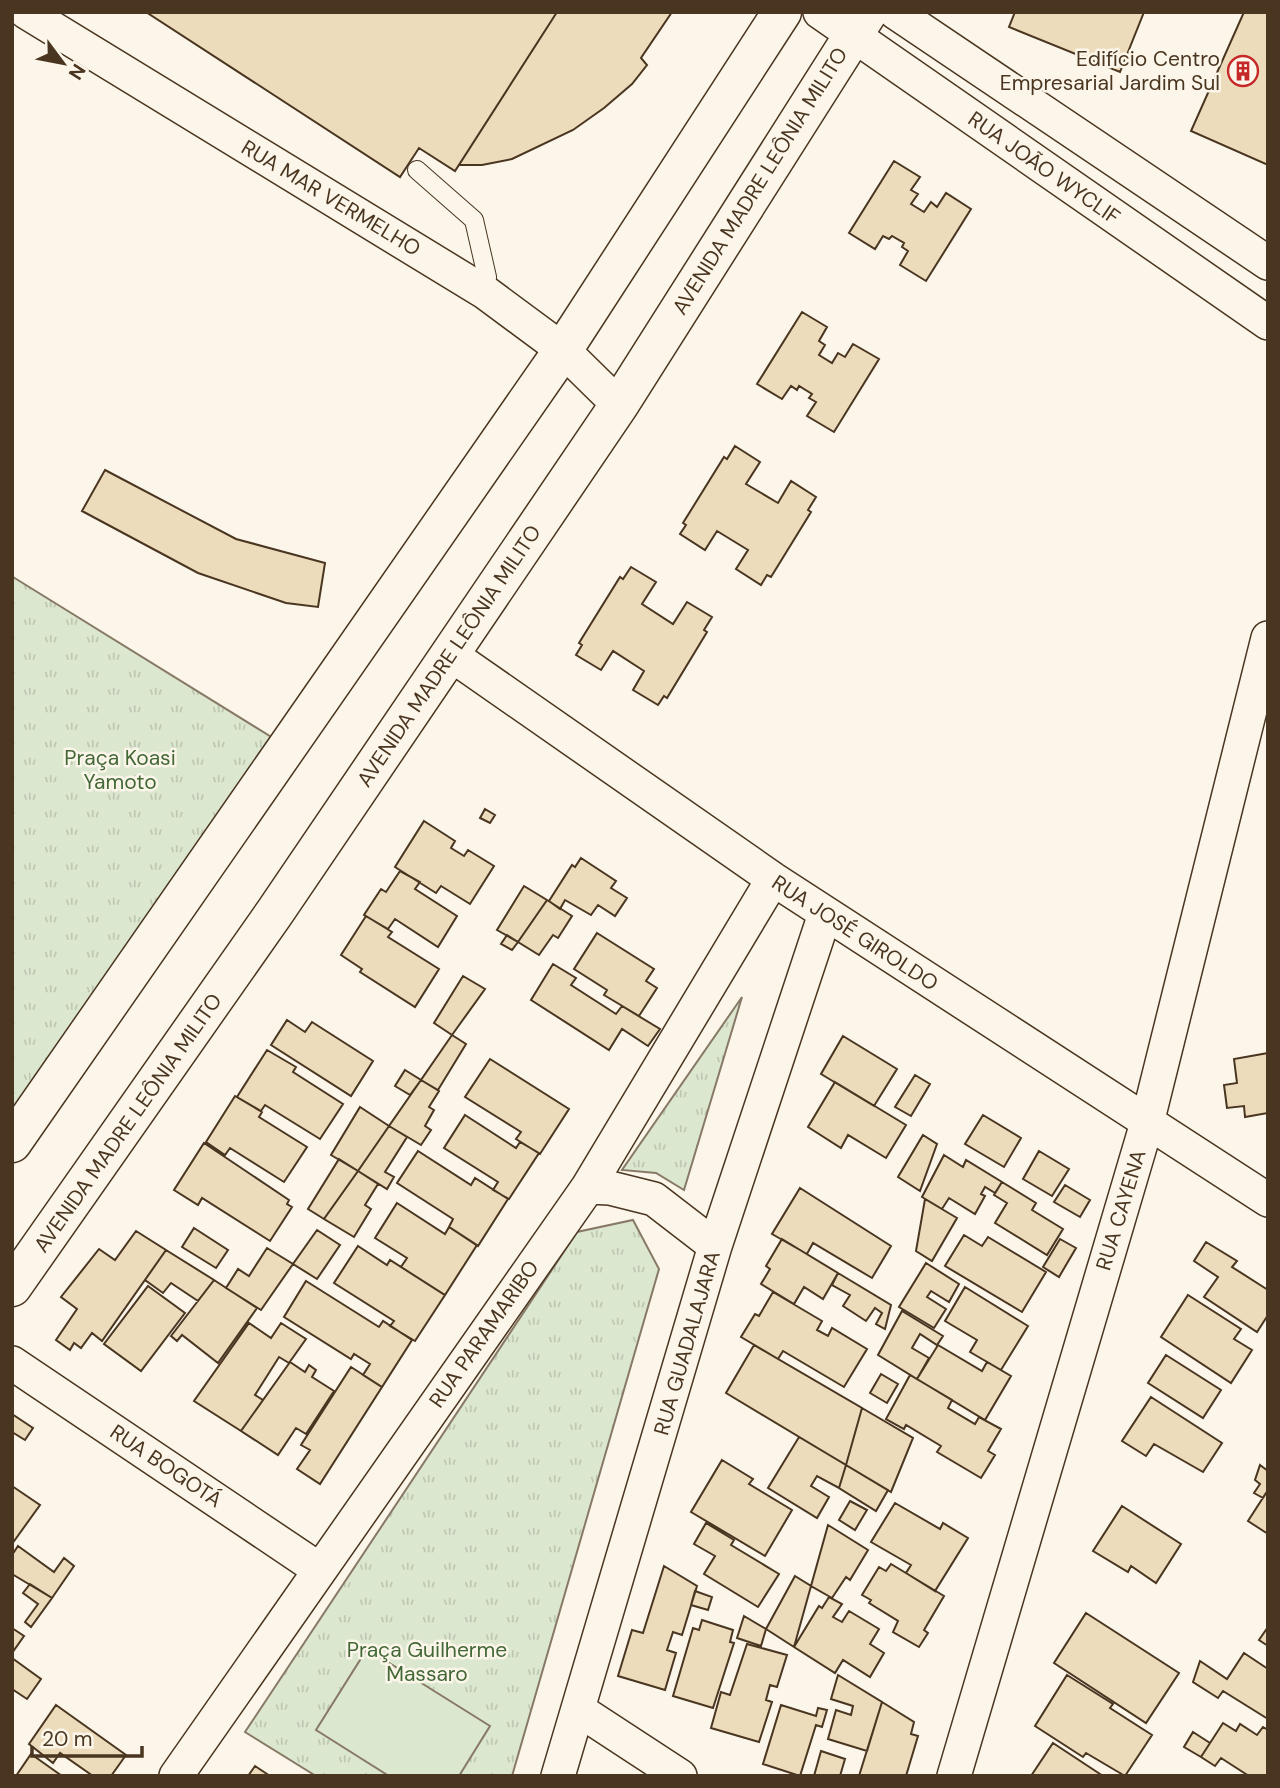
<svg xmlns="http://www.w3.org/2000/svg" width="1280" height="1788" viewBox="0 0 1280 1788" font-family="'DM Sans',sans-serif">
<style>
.grass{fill:url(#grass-tufts);stroke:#887966;stroke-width:2}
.pitch{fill:#dce7d0;stroke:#887966;stroke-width:2}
.building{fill:#ecdcbc;stroke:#4a3520;stroke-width:2}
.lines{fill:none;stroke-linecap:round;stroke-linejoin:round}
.lane-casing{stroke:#4a3520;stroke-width:20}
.street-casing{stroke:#4a3520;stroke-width:36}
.secondary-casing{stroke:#4a3520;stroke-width:41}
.lane{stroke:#fbf6e9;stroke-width:18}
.street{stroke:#fbf6e9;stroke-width:33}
.secondary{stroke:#fbf6e9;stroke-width:38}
.labels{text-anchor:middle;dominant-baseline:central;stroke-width:5;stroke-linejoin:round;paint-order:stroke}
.poi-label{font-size:21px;fill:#4a3520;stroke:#fbf6e9;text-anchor:end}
.street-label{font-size:21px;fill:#4a3520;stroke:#fbf6e9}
.park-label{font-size:21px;fill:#436837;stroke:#fbf6e9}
</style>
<defs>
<pattern id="grass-tufts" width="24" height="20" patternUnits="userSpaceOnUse" patternTransform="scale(1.75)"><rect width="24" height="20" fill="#dce7d0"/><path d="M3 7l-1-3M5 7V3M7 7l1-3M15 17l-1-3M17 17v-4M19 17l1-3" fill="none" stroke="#bec7b2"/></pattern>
</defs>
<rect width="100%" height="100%" fill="#fbf6e9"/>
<path class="grass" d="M 13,577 L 273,738 L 12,1117 L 12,581 Z
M 742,997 L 684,1190 L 656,1173 L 622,1170 Z
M 633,1220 L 659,1269 L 512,1776 L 316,1776 L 245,1732 L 577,1232 Z"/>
<path class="pitch" d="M 367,1649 L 490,1726 L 459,1776 L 389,1776 L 316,1730 Z"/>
<path class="building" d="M 146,12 L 557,12 L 455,171 L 419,148 L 400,177 Z
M 557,12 L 672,12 L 641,58 L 647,65 L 632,84 L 604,108 L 573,130 L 512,159 L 482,165 L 459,165 Z
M 1015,12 L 1144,12 L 1120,72 L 1009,27 Z
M 1244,12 L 1268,12 L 1268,165 L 1191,131 Z
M 894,161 L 920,177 L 911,190 L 918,194 L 911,204 L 924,212 L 931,202 L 937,207 L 946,193 L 971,209 L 926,281 L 900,265 L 908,251 L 902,247 L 904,243 L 892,236 L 889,239 L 883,236 L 875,249 L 849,233 Z
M 802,312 L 827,327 L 819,341 L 825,345 L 819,355 L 832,363 L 838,353 L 845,357 L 853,344 L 879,359 L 834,432 L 807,416 L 816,402 L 809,398 L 812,394 L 799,386 L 797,390 L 791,386 L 782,399 L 757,384 Z
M 735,446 L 760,462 L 746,484 L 778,503 L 791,481 L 816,497 L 808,510 L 811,512 L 771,577 L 767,575 L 761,585 L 736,569 L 748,550 L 717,531 L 705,550 L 680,534 L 686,525 L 683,523 L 724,457 L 727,459 Z
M 105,470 L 236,539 L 325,563 L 318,607 L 286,603 L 198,573 L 82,511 Z
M 631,567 L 656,582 L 642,604 L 673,624 L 687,602 L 712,617 L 704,630 L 707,632 L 667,698 L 664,696 L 658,705 L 633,690 L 644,671 L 613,651 L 601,670 L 576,655 L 582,645 L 579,643 L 620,577 L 623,579 Z
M 485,809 L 495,815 L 490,823 L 480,818 Z
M 424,821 L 455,841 L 451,848 L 464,856 L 468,850 L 494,866 L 470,904 L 441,886 L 436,893 L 395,867 Z
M 581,858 L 616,881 L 611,888 L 627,898 L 615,916 L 598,905 L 591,915 L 565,900 L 560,909 L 549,901 L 572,865 L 575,867 Z
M 400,871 L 420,882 L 415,889 L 457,916 L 438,947 L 395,919 L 388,929 L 364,915 L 381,889 L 386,892 Z
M 524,886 L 547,900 L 518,942 L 497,930 Z
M 547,900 L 572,916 L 558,938 L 553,935 L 539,955 L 518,942 Z
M 366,916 L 392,932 L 388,937 L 439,969 L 415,1007 L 360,972 L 362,969 L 341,955 Z
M 597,933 L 654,969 L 646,981 L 657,988 L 639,1016 L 604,995 L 607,990 L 574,969 Z
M 507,935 L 518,942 L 512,950 L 501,944 Z
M 553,964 L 576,978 L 571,985 L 616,1014 L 622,1006 L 660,1029 L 648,1046 L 622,1029 L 609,1050 L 531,1000 Z
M 463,976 L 485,989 L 452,1035 L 434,1023 Z
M 287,1020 L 305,1032 L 312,1022 L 373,1061 L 351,1096 L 271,1045 Z
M 452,1035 L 466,1044 L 438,1090 L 421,1080 Z
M 843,1036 L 897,1069 L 874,1106 L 821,1074 Z
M 267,1050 L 296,1067 L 293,1072 L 343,1104 L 320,1139 L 265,1105 L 261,1111 L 237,1097 Z
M 1268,1053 L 1268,1113 L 1245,1117 L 1244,1106 L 1227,1108 L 1224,1085 L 1237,1083 L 1234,1059 Z
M 490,1059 L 569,1109 L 540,1154 L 516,1139 L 521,1132 L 465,1097 Z
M 405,1070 L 421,1080 L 410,1095 L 395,1086 Z
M 915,1075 L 930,1084 L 911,1116 L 895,1107 Z
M 421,1080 L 439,1091 L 429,1107 L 434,1110 L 425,1126 L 431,1130 L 421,1145 L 389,1126 Z
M 835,1082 L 906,1125 L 886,1158 L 848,1135 L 841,1148 L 808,1127 Z
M 235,1096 L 262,1112 L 259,1117 L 307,1147 L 284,1182 L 230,1148 L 225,1155 L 206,1142 Z
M 360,1107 L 389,1126 L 358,1171 L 331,1155 Z
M 465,1115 L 516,1148 L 520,1142 L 539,1153 L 509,1199 L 493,1190 L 498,1182 L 444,1148 Z
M 983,1115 L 1021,1138 L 1004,1167 L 965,1144 Z
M 389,1126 L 407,1137 L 385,1172 L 394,1177 L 387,1189 L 358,1171 Z
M 923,1135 L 937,1144 L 920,1191 L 898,1177 Z
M 204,1143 L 289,1200 L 287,1204 L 292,1207 L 270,1241 L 202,1198 L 198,1205 L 174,1190 Z
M 418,1151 L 471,1185 L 475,1178 L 508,1199 L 478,1246 L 449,1227 L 453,1219 L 397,1183 Z
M 1039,1151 L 1069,1169 L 1052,1196 L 1023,1179 Z
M 944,1155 L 963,1167 L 966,1160 L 1002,1182 L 995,1193 L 985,1187 L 981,1194 L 985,1196 L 975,1214 L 949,1198 L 942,1209 L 922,1197 Z
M 339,1159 L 358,1171 L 324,1219 L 308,1209 Z
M 358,1171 L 378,1184 L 365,1205 L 371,1209 L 354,1237 L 324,1219 Z
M 1002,1182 L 1036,1203 L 1032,1210 L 1063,1229 L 1047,1255 L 995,1223 L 1007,1203 L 994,1195 Z
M 1065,1185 L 1090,1200 L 1080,1217 L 1054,1202 Z
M 800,1188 L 891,1246 L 872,1278 L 813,1243 L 807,1254 L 772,1234 Z
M 925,1199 L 957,1218 L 932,1261 L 916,1251 Z
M 397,1203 L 445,1234 L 449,1227 L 477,1245 L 445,1295 L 401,1267 L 407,1258 L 375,1238 Z
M 194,1228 L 228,1250 L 216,1268 L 182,1247 Z
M 317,1230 L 340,1245 L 317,1279 L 293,1264 Z
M 136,1231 L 166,1250 L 102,1341 L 92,1333 L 81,1348 L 74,1343 L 70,1350 L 56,1340 L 77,1309 L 61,1297 L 99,1249 L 115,1260 Z
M 964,1235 L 982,1246 L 988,1237 L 1046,1272 L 1022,1312 L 945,1266 Z
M 782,1239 L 838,1273 L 823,1299 L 804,1287 L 794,1304 L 761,1284 L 770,1269 L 766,1266 Z
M 1060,1239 L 1076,1248 L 1059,1277 L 1043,1267 Z
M 1206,1242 L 1237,1261 L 1232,1267 L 1268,1290 L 1268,1315 L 1257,1332 L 1204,1297 L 1218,1277 L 1194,1261 Z
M 358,1246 L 387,1265 L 390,1260 L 445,1295 L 415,1341 L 390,1326 L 394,1321 L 334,1283 Z
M 267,1248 L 293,1264 L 261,1310 L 226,1288 L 238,1269 L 249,1276 Z
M 166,1250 L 214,1280 L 198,1301 L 171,1283 L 163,1293 L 145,1280 Z
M 926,1263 L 959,1284 L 949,1302 L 931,1291 L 927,1297 L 946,1309 L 934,1328 L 899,1307 Z
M 838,1273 L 891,1305 L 885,1329 L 876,1324 L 882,1313 L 875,1308 L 866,1321 L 843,1306 L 850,1295 L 832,1285 Z
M 214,1280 L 257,1308 L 218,1363 L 182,1335 L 177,1341 L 171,1336 Z
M 306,1281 L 379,1327 L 383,1321 L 412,1340 L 382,1387 L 363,1375 L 370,1364 L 354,1354 L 351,1359 L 284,1317 Z
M 148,1286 L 185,1313 L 141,1371 L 104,1344 Z
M 965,1287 L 1028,1326 L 1001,1370 L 970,1352 L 977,1340 L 945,1321 Z
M 773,1292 L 822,1321 L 817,1330 L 828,1336 L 832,1328 L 867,1349 L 844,1387 L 783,1351 L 778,1359 L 741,1337 L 755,1314 L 759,1316 Z
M 1188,1295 L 1241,1329 L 1234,1339 L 1252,1350 L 1231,1383 L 1161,1337 Z
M 902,1311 L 943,1336 L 937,1345 L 920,1334 L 912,1348 L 929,1358 L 917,1379 L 878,1355 Z
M 249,1323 L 271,1338 L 281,1323 L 306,1339 L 289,1363 L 279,1357 L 255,1395 L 263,1400 L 241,1431 L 194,1401 Z
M 754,1345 L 862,1408 L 846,1465 L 726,1393 Z
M 938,1345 L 982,1371 L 987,1362 L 1011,1376 L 985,1420 L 917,1379 Z
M 1166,1355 L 1221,1390 L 1203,1418 L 1148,1383 Z
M 290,1362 L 305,1372 L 309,1365 L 316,1370 L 312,1377 L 334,1391 L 306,1434 L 296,1428 L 278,1455 L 241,1431 Z
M 351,1367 L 382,1387 L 320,1484 L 297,1469 L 310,1450 L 301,1445 Z
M 881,1374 L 898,1384 L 887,1403 L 870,1393 Z
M 910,1375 L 952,1400 L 948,1408 L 975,1424 L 979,1417 L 1001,1429 L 988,1451 L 995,1455 L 981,1478 L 937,1452 L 941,1446 L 906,1425 L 904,1429 L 886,1419 Z
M 1151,1397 L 1222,1443 L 1203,1472 L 1154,1444 L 1146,1456 L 1122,1441 Z
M 862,1408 L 913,1438 L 891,1492 L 846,1465 Z
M 12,1414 L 33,1428 L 25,1440 L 12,1432 Z
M 799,1437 L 846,1465 L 839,1488 L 817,1476 L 811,1486 L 829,1497 L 817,1518 L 768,1488 Z
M 722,1460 L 753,1479 L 749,1484 L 792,1510 L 765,1556 L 691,1512 Z
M 846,1465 L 888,1490 L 876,1511 L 839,1488 Z
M 1260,1465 L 1268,1471 L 1268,1490 L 1263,1498 L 1254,1493 L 1260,1484 L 1255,1480 Z
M 12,1486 L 40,1505 L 12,1544 Z
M 1268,1490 L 1268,1534 L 1248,1521 Z
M 850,1501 L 867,1510 L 855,1530 L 839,1520 Z
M 895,1503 L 940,1529 L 943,1523 L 968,1538 L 935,1591 L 906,1573 L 911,1565 L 871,1542 Z
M 1122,1506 L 1181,1544 L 1156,1583 L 1131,1566 L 1128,1572 L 1093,1551 Z
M 706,1523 L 734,1540 L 731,1545 L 779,1574 L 758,1607 L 704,1574 L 715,1556 L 694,1544 Z
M 828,1525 L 868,1550 L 850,1580 L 846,1577 L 832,1598 L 811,1586 Z
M 18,1546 L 54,1572 L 64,1558 L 74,1566 L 52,1598 L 12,1574 L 12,1555 Z
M 891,1564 L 944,1596 L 924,1630 L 928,1633 L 919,1647 L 893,1632 L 898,1621 L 869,1603 L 871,1600 L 862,1595 L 879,1567 L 886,1571 Z
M 664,1566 L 697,1586 L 682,1635 L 673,1632 L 667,1650 L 676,1653 L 665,1690 L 618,1676 L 632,1630 L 643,1633 Z
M 795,1576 L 811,1586 L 794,1647 L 766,1629 Z
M 30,1584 L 52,1598 L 31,1627 L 25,1622 L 38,1604 L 23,1593 Z
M 695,1591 L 712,1597 L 708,1610 L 691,1605 Z
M 829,1597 L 842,1604 L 833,1617 L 842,1622 L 849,1611 L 879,1629 L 870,1644 L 884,1653 L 870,1677 L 843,1660 L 835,1673 L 794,1647 L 819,1606 L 822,1608 Z
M 1086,1613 L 1179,1673 L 1146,1723 L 1054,1663 Z
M 744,1616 L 766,1629 L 761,1646 L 737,1638 Z
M 702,1620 L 733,1630 L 730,1642 L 734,1643 L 713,1708 L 673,1696 L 693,1628 L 699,1630 Z
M 1268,1627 L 1268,1646 L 1259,1640 Z
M 12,1628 L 24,1636 L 12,1653 Z
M 747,1644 L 787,1655 L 777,1687 L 770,1685 L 766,1700 L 772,1702 L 759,1742 L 711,1728 L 721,1692 L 730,1695 Z
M 1244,1653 L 1268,1669 L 1268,1719 L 1223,1691 L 1218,1698 L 1193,1682 L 1200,1661 L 1227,1679 Z
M 12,1658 L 41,1679 L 27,1699 L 12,1689 Z
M 838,1675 L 882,1702 L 867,1751 L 828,1739 L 836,1710 L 851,1715 L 853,1706 L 831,1699 Z
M 1067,1675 L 1113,1704 L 1110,1708 L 1152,1735 L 1125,1776 L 1086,1753 L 1083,1757 L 1035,1726 Z
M 882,1702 L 914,1722 L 911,1734 L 918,1736 L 906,1776 L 859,1776 Z
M 56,1705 L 126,1755 L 111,1776 L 93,1776 L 60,1753 L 53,1763 L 29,1744 Z
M 781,1705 L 816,1716 L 818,1708 L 827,1710 L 822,1727 L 816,1725 L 800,1776 L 763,1764 Z
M 1223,1723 L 1236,1731 L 1240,1724 L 1257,1735 L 1263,1727 L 1268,1730 L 1268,1776 L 1249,1776 L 1221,1758 L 1215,1766 L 1201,1757 Z
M 1193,1732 L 1210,1743 L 1201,1757 L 1184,1747 Z
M 1053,1743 L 1103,1776 L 1031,1776 Z
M 821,1751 L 845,1759 L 840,1776 L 814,1776 Z
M 31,1754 L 62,1776 L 16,1776 Z
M 255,1766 L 270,1776 L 248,1776 Z"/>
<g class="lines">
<g class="lane-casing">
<path id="lane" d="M 417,170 L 474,220 L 487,277 L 486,293"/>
</g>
<g class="street-casing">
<path id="street" d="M 26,12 L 486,293 L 563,350 L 619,405
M 820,12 L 1268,323
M 895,12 L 1268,263
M 450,654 L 773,879 L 1268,1200
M 588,1187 L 610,1188 L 654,1199 L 715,1246
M 12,1363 L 320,1570
M 579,1710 L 680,1776
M 176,1776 L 588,1187 L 773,879
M 558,1776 L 715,1246 L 825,914
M 954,1776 L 1147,1123 L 1268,638"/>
</g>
<g class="secondary-casing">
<path id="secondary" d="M 12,1143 L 563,350 L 782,12
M 12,1287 L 275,912 L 619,405 L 868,12"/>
</g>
<use href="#lane" class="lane"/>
<use href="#street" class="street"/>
<use href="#secondary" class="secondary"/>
</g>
<defs>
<g id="building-ring" transform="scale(1.575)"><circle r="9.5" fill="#fbf6e9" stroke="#c62828" stroke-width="1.5"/><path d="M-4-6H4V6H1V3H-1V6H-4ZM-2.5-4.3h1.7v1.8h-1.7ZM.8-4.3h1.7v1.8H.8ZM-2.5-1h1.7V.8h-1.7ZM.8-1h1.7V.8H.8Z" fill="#c62828"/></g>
</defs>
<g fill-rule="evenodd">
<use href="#building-ring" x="1243" y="71"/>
</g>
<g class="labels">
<g class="poi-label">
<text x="1220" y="59">Edifício Centro<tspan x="1220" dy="24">Empresarial Jardim Sul</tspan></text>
</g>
<g class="street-label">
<text transform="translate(1044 168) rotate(35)">RUA JOÃO WYCLIF</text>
<text transform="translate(760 181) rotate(-58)">AVENIDA MADRE LEÔNIA MILITO</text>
<text transform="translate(331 198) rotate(31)">RUA MAR VERMELHO</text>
<text transform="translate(449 656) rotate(-56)">AVENIDA MADRE LEÔNIA MILITO</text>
<text transform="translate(855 933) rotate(33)">RUA JOSÉ GIROLDO</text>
<text transform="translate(128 1123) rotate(-55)">AVENIDA MADRE LEÔNIA MILITO</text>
<text transform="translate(1121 1210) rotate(-73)">RUA CAYENA</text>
<text transform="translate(484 1334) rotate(-55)">RUA PARAMARIBO</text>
<text transform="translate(687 1343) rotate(-74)">RUA GUADALAJARA</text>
<text transform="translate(166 1466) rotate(34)">RUA BOGOTÁ</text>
</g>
<g class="park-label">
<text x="120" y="758">Praça Koasi<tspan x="120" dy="24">Yamoto</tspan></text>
<text x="427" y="1650">Praça Guilherme<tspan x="427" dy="24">Massaro</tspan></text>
</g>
</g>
<rect width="1280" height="1788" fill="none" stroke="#4a3520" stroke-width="28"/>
<g transform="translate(63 63) rotate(122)" stroke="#fbf6e9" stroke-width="5" paint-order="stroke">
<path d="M0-5L12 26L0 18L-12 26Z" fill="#4a3520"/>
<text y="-10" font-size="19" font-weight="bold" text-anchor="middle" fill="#4a3520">N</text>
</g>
<path d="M32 1746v10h110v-10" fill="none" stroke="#4a3520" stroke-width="3.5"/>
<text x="42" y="1746" font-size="21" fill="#4a3520" stroke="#fbf6e9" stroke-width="5" paint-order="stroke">20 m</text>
</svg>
